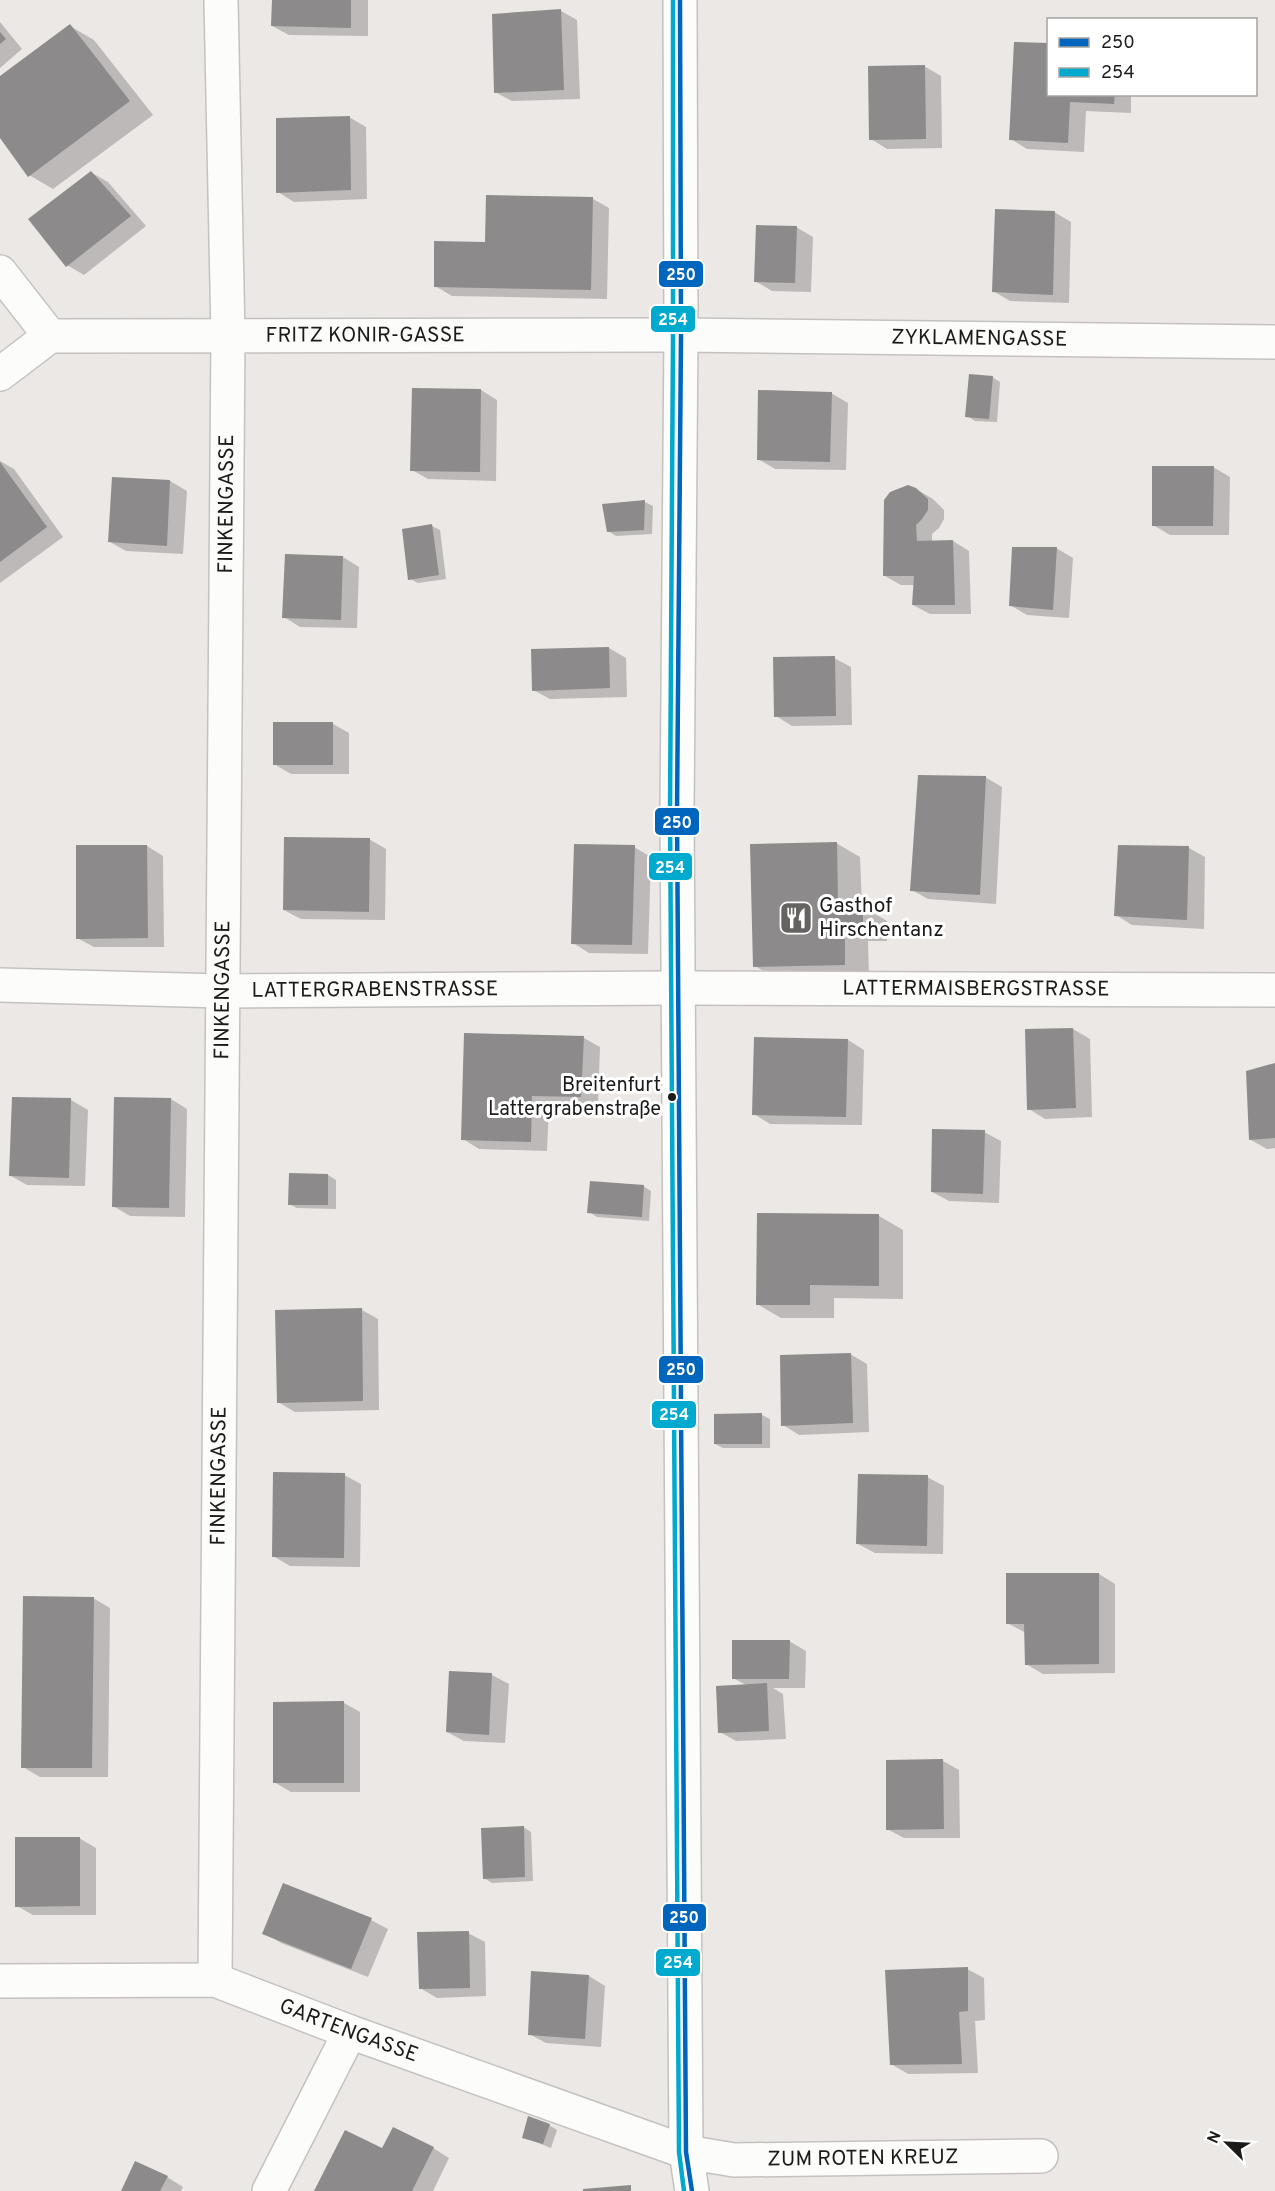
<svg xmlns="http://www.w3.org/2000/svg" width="1275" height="2191" viewBox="0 0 1275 2191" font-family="Overpass,sans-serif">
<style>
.shadow{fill:#0003}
.building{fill:#8c8a8a}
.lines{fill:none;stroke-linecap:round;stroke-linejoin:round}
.minor-casing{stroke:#c4c2c1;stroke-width:36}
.minor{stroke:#fcfcfb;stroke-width:33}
.bus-1-casing{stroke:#fff;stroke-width:9}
.bus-2-casing{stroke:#fff;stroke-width:9}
.bus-1{stroke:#0065bd;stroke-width:4.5}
.bus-2{stroke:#00a9ce;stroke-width:4.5}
.bus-dot{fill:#1c1b1a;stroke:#fff;stroke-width:2}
.labels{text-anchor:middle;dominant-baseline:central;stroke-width:6;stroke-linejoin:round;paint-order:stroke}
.bus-label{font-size:20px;fill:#1c1b1a;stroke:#fff;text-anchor:end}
.street-label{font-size:21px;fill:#1c1b1a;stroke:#fff}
.poi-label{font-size:21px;fill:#1c1b1a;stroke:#fff;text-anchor:start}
.line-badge{stroke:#fff;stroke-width:2}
.badge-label{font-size:16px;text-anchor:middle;font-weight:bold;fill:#fff}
</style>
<rect width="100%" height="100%" fill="#ebe8e6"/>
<path class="shadow" d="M 273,0 L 368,0 L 368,36 L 289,35 L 272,26 Z
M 561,11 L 577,20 L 580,99 L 512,101 L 495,92 Z
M 0,22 L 22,49 L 0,68 Z
M 70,26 L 94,40 L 153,115 L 53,189 L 29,175 L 0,136 L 0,78 Z
M 1015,44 L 1048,45 L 1048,94 L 1131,94 L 1131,113 L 1086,111 L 1084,152 L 1027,149 L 1011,139 Z
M 924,66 L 941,76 L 942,148 L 887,149 L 871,139 Z
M 349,117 L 366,127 L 367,199 L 294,202 L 278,192 Z
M 92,173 L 108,182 L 146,226 L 84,275 L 67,265 Z
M 593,199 L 609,208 L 607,299 L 452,296 L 435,286 L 487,244 Z
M 1054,212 L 1071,222 L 1069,303 L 1010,301 L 993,291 Z
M 796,227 L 813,237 L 811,292 L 772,291 L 755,281 Z
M 992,377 L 1000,382 L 997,422 L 975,421 L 967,416 Z
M 481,390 L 497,400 L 496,481 L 428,479 L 412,470 Z
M 831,393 L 848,403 L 846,470 L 775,469 L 758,459 Z
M 0,461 L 14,469 L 63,537 L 0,583 Z
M 1213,467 L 1230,477 L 1229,535 L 1170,535 L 1153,525 Z
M 114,478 L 170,481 L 187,491 L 183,554 L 126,551 L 110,542 Z
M 916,489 L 933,499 L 944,510 L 944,519 L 939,528 L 932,534 L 932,542 L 953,541 L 969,551 L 971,614 L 930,614 L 913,605 L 915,585 L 901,585 L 885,576 Z
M 645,502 L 653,506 L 652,534 L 616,536 L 608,531 L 604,505 Z
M 432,526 L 440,530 L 446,579 L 418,583 L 410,579 Z
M 1056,548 L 1073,558 L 1069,618 L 1027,615 L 1010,605 Z
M 343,557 L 359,567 L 357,628 L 300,627 L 284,617 Z
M 609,648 L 626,658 L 627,697 L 550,699 L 533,690 Z
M 834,658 L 851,667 L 852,725 L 792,726 L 776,716 Z
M 333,724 L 349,733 L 349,774 L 291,774 L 274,764 Z
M 985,777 L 1002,787 L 996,904 L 928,899 L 912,890 Z
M 369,839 L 386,849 L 385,920 L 301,919 L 284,910 Z
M 836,843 L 860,857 L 862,906 L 887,921 L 887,941 L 868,941 L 869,978 L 779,980 L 755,966 Z
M 147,846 L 163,856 L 164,947 L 94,947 L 77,938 Z
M 634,847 L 651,857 L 648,954 L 589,953 L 573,943 Z
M 1189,848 L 1205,857 L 1204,929 L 1132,925 L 1116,915 Z
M 1073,1029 L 1090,1039 L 1092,1117 L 1045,1119 L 1029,1109 L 1026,1031 Z
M 584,1038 L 600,1047 L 598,1105 L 549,1104 L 547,1151 L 479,1149 L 463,1139 Z
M 848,1040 L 864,1050 L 862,1125 L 770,1124 L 754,1114 Z
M 1275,1065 L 1275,1148 L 1267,1149 L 1251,1140 Z
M 14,1098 L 71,1100 L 88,1110 L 85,1186 L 27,1185 L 11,1176 Z
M 171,1099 L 187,1109 L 185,1217 L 130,1216 L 113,1206 Z
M 984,1132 L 1001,1141 L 999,1203 L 949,1201 L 932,1192 Z
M 328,1175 L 336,1180 L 336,1209 L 297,1208 L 289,1204 Z
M 643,1186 L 651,1191 L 649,1221 L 597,1217 L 589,1212 Z
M 879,1216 L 903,1230 L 903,1299 L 834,1298 L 834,1318 L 781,1318 L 757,1304 Z
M 362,1310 L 378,1319 L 379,1410 L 295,1412 L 278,1402 Z
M 850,1354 L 867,1364 L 869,1432 L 799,1435 L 783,1425 Z
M 762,1415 L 770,1419 L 770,1448 L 723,1448 L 715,1444 Z
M 344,1475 L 361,1484 L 360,1567 L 290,1566 L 273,1556 Z
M 927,1477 L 944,1486 L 943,1554 L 875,1553 L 858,1544 Z
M 1099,1574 L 1115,1584 L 1115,1673 L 1043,1674 L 1026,1664 L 1026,1633 L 1007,1623 Z
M 93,1598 L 110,1608 L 108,1777 L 40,1777 L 23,1767 Z
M 789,1641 L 806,1651 L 805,1688 L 773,1688 L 783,1694 L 786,1739 L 736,1741 L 720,1732 L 746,1685 L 733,1678 Z
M 450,1673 L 492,1675 L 509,1684 L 505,1743 L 464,1741 L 447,1732 Z
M 344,1703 L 360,1712 L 360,1792 L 291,1792 L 274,1782 Z
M 943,1761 L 959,1770 L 960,1838 L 904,1838 L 887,1829 Z
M 523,1827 L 531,1832 L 533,1881 L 492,1883 L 484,1878 Z
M 79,1838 L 96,1848 L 96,1915 L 33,1915 L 17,1906 Z
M 371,1920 L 388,1929 L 368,1977 L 281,1943 L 264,1933 Z
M 468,1933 L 485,1942 L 486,1996 L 437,1998 L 420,1988 Z
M 967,1969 L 984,1978 L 985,2020 L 975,2021 L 978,2073 L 908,2074 L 891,2064 Z
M 589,1976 L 605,1986 L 601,2047 L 546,2043 L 529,2034 Z
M 549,2125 L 557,2130 L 551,2148 L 523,2137 Z
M 433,2148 L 449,2158 L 433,2191 L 316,2191 L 382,2150 Z
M 167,2177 L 183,2187 L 181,2191 L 122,2191 Z"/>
<path class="building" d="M 272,0 L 351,0 L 351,28 L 271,26 Z
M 561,9 L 564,90 L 494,93 L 492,14 Z
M 70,24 L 130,101 L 28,177 L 0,138 L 0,76 Z
M 0,32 L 6,39 L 0,44 Z
M 1014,42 L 1048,43 L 1048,94 L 1115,94 L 1114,104 L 1070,102 L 1068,143 L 1009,140 Z
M 925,65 L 926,139 L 869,140 L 868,66 Z
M 350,116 L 351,190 L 276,193 L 276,118 Z
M 91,171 L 131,216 L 66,267 L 28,219 Z
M 486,195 L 593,197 L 591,290 L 434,287 L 434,241 L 485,242 Z
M 995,209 L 1055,211 L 1053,295 L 992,292 Z
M 756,225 L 797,226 L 795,283 L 754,282 Z
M 969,374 L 993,376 L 989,419 L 965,417 Z
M 412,388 L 481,389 L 480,472 L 410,471 Z
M 758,390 L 832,392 L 830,462 L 757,460 Z
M 0,462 L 47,527 L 0,562 Z
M 1152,466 L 1214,466 L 1213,526 L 1152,526 Z
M 112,477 L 170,480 L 167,546 L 108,542 Z
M 908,485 L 916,488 L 928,499 L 928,510 L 922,519 L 916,525 L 917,541 L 953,540 L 955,605 L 912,605 L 914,576 L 883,576 L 884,500 L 890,492 Z
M 645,500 L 644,530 L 607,532 L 602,504 Z
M 432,524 L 439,575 L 408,580 L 402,529 Z
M 1012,547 L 1057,547 L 1053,610 L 1009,606 Z
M 285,554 L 343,556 L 341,620 L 282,618 Z
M 609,647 L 610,688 L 532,691 L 531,649 Z
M 835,656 L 836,716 L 774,717 L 773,657 Z
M 273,722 L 333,722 L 333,765 L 273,765 Z
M 918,775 L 986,776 L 980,895 L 910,891 Z
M 284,837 L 370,838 L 369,912 L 283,910 Z
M 837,842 L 838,906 L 863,905 L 863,928 L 845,928 L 845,965 L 753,967 L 750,844 Z
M 574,844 L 635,845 L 632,945 L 571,944 Z
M 76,845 L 147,845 L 148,938 L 76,939 Z
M 1118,845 L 1189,846 L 1187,920 L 1114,916 Z
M 1073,1028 L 1076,1108 L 1027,1110 L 1025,1029 Z
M 464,1033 L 584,1036 L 581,1097 L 532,1096 L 531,1142 L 461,1140 Z
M 754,1037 L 848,1039 L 846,1117 L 752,1115 Z
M 1275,1063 L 1275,1138 L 1249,1140 L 1246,1071 Z
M 12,1097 L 71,1098 L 69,1178 L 9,1176 Z
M 114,1097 L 171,1098 L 169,1208 L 112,1207 Z
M 932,1129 L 985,1130 L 983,1194 L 931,1192 Z
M 289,1173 L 328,1174 L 328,1205 L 288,1205 Z
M 590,1181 L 644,1185 L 642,1217 L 587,1213 Z
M 757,1213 L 879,1214 L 879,1286 L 810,1285 L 810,1305 L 756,1305 Z
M 362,1308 L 363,1401 L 277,1403 L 275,1310 Z
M 851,1353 L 853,1423 L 781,1426 L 780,1355 Z
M 762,1413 L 762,1444 L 714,1444 L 714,1414 Z
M 273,1472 L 345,1473 L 344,1558 L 272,1557 Z
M 858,1474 L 928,1475 L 927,1546 L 856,1544 Z
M 1006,1573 L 1099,1573 L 1099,1664 L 1025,1665 L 1024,1624 L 1006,1624 Z
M 23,1596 L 94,1597 L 92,1768 L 21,1768 Z
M 732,1640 L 790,1640 L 789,1679 L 732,1679 Z
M 449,1671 L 492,1673 L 489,1735 L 446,1732 Z
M 767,1683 L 769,1731 L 718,1733 L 716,1686 Z
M 344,1701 L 344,1783 L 273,1783 L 273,1702 Z
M 943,1759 L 944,1829 L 886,1830 L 886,1760 Z
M 524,1826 L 525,1877 L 483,1879 L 481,1828 Z
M 15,1837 L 80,1837 L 80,1906 L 15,1907 Z
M 283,1883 L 372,1918 L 351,1969 L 262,1934 Z
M 469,1931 L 470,1988 L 419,1989 L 417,1932 Z
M 968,1967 L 968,2011 L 959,2012 L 962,2064 L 890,2065 L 885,1970 Z
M 531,1971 L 589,1975 L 585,2039 L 528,2035 Z
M 528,2116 L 550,2124 L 543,2144 L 522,2138 Z
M 393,2127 L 434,2147 L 412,2191 L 314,2191 L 345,2130 L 382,2148 Z
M 135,2161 L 168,2176 L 160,2191 L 121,2191 Z
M 631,2185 L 631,2191 L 583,2191 L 583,2189 Z"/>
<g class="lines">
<g class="minor-casing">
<g id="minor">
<path d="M 680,0 L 681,335 L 677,813 L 686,2152 L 692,2191"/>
<path d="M 0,272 L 50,336"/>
<path id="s1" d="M 0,374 L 50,336 L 681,335 L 1275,342"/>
<path id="s2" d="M 0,985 L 222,991 L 679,988 L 1275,990"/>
<path id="s3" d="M 215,1980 L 228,336 L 221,0"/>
<path id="s4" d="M 0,1981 L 215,1980 L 350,2032 L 686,2152 L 734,2160 L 1041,2156"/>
<path d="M 269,2191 L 350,2032"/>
</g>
</g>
<use href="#minor" class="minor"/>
<g class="bus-1-casing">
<path id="bus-1" d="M 680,0 L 681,335 L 677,813 L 686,2152 L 692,2191"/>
</g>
<g class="bus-2-casing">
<path id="bus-2" d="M 673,0 L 673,335 L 670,813 L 679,2152 L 684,2191"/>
</g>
<use href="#bus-1" class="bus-1"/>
<use href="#bus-2" class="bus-2"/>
</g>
<defs>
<g id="restaurant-square" transform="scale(1.725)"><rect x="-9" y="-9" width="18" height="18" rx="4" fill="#646361" stroke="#fff"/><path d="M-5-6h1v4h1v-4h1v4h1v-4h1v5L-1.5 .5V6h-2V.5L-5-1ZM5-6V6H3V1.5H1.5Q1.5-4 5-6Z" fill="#fff"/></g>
</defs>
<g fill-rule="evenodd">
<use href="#restaurant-square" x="796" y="918"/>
</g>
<circle class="bus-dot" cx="672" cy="1097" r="5"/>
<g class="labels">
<g class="bus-label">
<text x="661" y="1086">Breitenfurt<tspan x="661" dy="24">Lattergrabenstraße</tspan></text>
</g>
<g class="street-label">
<text stroke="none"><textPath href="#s1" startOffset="378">FRITZ KONIR-GASSE</textPath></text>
<text stroke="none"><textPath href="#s1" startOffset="992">ZYKLAMENGASSE</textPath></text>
<text stroke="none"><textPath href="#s3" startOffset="1476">FINKENGASSE</textPath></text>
<text stroke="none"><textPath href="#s2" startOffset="976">LATTERMAISBERGSTRASSE</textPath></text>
<text stroke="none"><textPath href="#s3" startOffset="990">FINKENGASSE</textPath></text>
<text stroke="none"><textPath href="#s2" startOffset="375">LATTERGRABENSTRASSE</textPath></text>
<text stroke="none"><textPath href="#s3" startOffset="504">FINKENGASSE</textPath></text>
<text stroke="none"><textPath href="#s4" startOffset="358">GARTENGASSE</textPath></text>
<text stroke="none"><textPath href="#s4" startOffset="894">ZUM ROTEN KREUZ</textPath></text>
</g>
<g class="poi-label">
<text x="819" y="906">Gasthof<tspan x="819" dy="24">Hirschentanz</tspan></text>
</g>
</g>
<g class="line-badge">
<rect x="658" y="260" width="46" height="28" rx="6" fill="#0065bd"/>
<rect x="650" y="305" width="46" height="28" rx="6" fill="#00a9ce"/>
<rect x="654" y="807" width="46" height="29" rx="6" fill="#0065bd"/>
<rect x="648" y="852" width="45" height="29" rx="6" fill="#00a9ce"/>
<rect x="658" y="1355" width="46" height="29" rx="6" fill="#0065bd"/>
<rect x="651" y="1400" width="46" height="29" rx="6" fill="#00a9ce"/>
<rect x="662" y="1903" width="45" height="29" rx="6" fill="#0065bd"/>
<rect x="655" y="1948" width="46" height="29" rx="6" fill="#00a9ce"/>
</g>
<g class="badge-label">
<text x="681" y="280">250</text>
<text x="673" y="325">254</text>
<text x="677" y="828">250</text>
<text x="670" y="873">254</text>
<text x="681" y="1375">250</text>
<text x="674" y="1420">254</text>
<text x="684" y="1923">250</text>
<text x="678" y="1968">254</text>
</g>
<rect x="1047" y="18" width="210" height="78" fill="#ffffff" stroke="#a4a4a3" stroke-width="1.5"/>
<rect x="1059" y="38" width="30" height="9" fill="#0065bd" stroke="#a4a4a3" stroke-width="1.5"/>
<text x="1101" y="48" font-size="18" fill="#1c1b1a">250</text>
<rect x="1059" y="68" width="30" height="9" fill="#00a9ce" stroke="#a4a4a3" stroke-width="1.5"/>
<text x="1101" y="78" font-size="18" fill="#1c1b1a">254</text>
<g transform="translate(1227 2143) rotate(294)" stroke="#ffffff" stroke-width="4.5" paint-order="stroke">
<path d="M0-4.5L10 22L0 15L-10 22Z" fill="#1c1b1a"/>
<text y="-9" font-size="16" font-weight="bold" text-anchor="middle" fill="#1c1b1a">N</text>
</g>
</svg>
